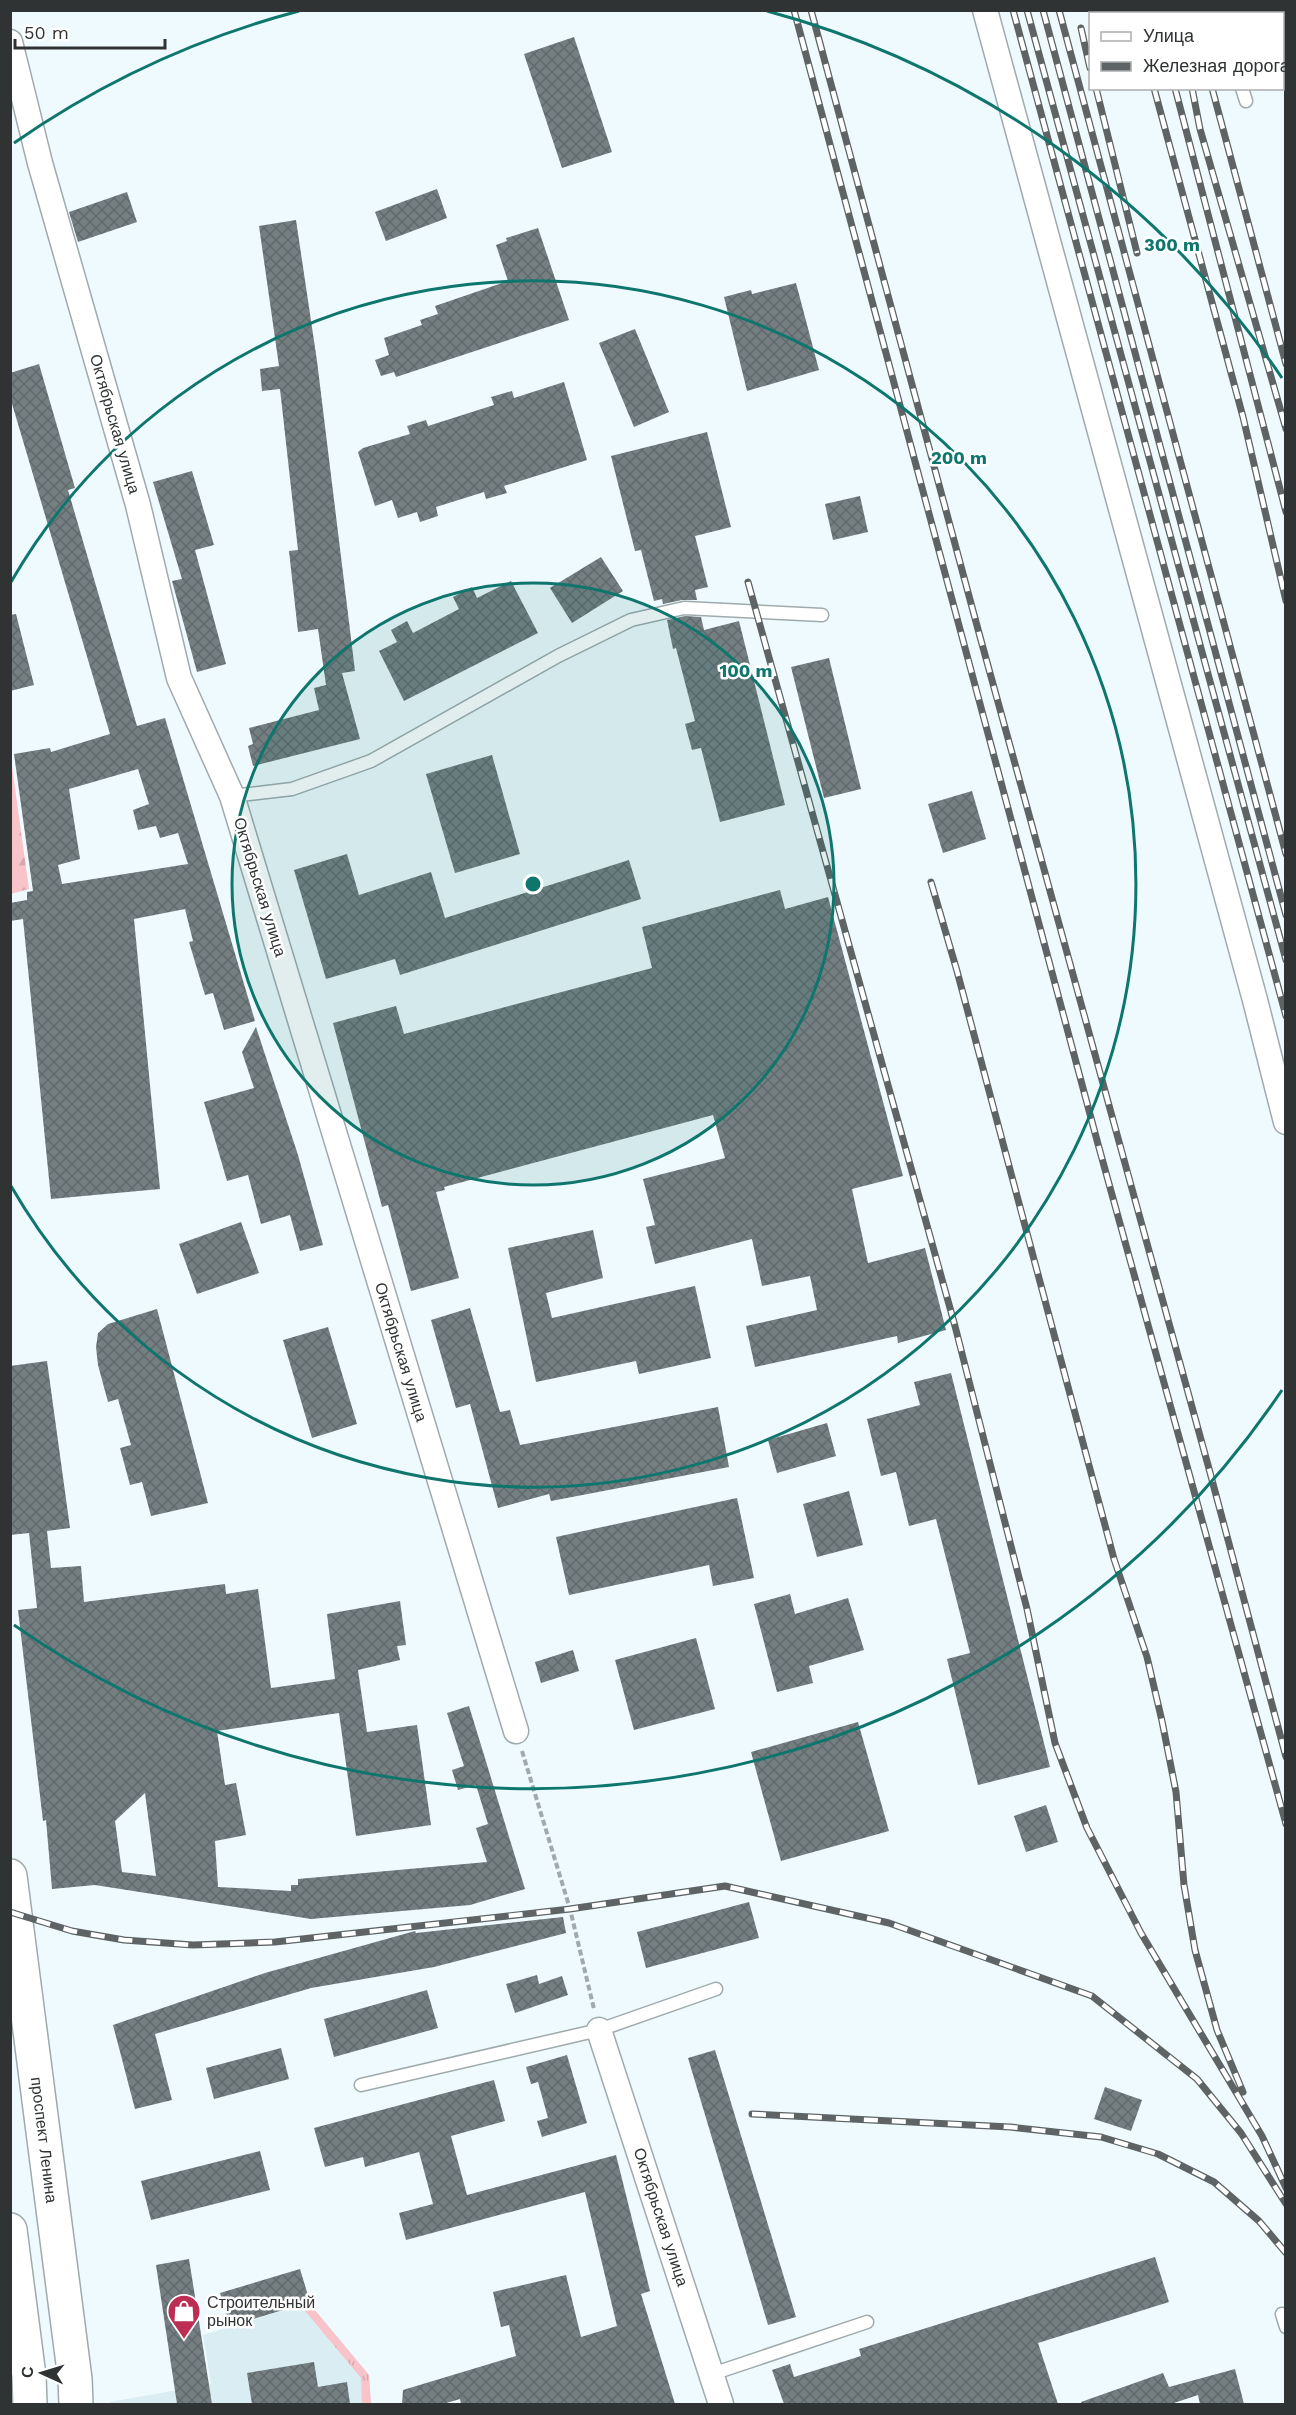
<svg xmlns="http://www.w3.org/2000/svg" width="1296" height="2415" viewBox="0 0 1296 2415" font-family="'Work Sans',sans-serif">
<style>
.built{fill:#daedf3}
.grass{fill:url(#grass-tufts)}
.forest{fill:url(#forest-firs)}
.building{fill:url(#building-cross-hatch);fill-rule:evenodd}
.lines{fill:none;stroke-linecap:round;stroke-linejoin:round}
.lane-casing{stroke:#9faaad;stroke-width:15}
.street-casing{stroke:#9faaad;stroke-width:27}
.secondary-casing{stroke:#9faaad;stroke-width:36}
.path{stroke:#a1a9ac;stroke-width:4;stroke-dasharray:6 3;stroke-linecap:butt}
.lane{stroke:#fff;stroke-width:12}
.street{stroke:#fff;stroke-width:24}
.secondary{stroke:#fff;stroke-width:33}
.rail-casing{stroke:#5e6465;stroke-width:7}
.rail{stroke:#fff;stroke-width:4.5;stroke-dasharray:14;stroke-linecap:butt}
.ring{fill:none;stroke:#0f766e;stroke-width:3}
.labels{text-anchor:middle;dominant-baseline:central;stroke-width:5;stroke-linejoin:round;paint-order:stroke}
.street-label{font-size:16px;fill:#2f3334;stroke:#fff}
.poi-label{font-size:16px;fill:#2f3334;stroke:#fff;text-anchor:start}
.centre{fill:#0f766e;stroke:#fff;stroke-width:3}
.ring-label{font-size:18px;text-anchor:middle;font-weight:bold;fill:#0f766e;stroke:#fff;stroke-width:5;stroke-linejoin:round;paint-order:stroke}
</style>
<defs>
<pattern id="grass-tufts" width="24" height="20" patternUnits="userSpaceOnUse" patternTransform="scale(1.5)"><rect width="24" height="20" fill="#f8c4ca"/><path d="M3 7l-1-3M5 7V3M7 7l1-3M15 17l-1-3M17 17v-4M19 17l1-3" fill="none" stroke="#d5a9ae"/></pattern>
<pattern id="forest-firs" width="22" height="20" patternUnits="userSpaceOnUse" patternTransform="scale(1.5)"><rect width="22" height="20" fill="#f8c4ca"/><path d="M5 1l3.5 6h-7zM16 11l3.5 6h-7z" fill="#d5a9ae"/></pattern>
<pattern id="building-cross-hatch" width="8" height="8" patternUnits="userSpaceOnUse" patternTransform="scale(1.5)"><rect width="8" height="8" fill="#757f82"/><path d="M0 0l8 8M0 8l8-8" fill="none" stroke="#60696b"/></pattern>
</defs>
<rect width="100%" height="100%" fill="#effafe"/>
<path class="built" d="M 309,2303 L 369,2375 L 371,2404 L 110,2404 L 110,2402 L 211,2384 L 203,2335 Z"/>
<path class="grass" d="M 309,2303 L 369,2375 L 371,2404 L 362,2404 L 361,2378 L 300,2305 Z"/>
<path class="forest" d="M 10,752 L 29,889 L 11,894 L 10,894 Z"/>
<path class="building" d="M 574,37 L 612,152 L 562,168 L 524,54 Z
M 437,189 L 447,218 L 386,241 L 375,212 Z
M 127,192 L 137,222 L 78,242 L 69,212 Z
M 296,220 L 317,361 L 355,671 L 342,673 L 360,739 L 253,766 L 248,746 L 253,744 L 249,728 L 319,710 L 314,688 L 326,685 L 318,629 L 298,632 L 289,551 L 298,550 L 280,389 L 262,391 L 260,369 L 279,366 L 259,226 Z
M 538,228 L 569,320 L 396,377 L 394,372 L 381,376 L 375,360 L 389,355 L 384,338 L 422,325 L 420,320 L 438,314 L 435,306 L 508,281 L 496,245 L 507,241 L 506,238 Z
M 796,283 L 819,370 L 747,391 L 724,297 L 751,290 L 752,294 Z
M 635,329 L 669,412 L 634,427 L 599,343 Z
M 39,364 L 75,488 L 68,490 L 137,726 L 165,718 L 255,1021 L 224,1030 L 213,993 L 205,995 L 189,942 L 193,941 L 185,909 L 134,919 L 160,1189 L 51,1199 L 23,919 L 10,921 L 10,903 L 27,900 L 27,892 L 33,891 L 14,754 L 50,748 L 51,752 L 110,734 L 10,397 L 10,373 ZM 138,769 L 149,804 L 133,810 L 138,830 L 156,826 L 160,838 L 178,833 L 188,864 L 62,884 L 58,865 L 80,859 L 69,789 Z
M 564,382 L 587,460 L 504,486 L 507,493 L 486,499 L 484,492 L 436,507 L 438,516 L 420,522 L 417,512 L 398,518 L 392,500 L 375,506 L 358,452 L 363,448 L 410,434 L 407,426 L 426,420 L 428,426 L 494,405 L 491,397 L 512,391 L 514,398 Z
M 707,432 L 731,527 L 695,536 L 708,587 L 695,590 L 697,600 L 682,600 L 663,604 L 662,599 L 654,601 L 641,550 L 635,551 L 611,456 Z
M 192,471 L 214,545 L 195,550 L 226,664 L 197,672 L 172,581 L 182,579 L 153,482 Z
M 860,496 L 868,532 L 833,540 L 825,504 Z
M 601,557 L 623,591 L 572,623 L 550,588 Z
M 511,581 L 538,633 L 404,701 L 379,651 L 397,642 L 391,630 L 407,621 L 413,633 L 459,609 L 453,597 L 472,587 L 477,598 Z
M 16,614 L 34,685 L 10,691 L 10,615 Z
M 685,616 L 701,617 L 704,630 L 739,621 L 785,805 L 720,822 L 701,748 L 692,750 L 685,724 L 695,721 L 676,648 L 673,649 L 667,620 Z
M 829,658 L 861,789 L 824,798 L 791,667 Z
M 492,755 L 520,854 L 455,873 L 426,774 Z
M 972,791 L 986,839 L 943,853 L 928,804 Z
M 347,854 L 359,895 L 431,872 L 445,918 L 629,860 L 641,899 L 400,975 L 395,959 L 326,979 L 294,870 Z
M 780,890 L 785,909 L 828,897 L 903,1176 L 852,1189 L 868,1263 L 925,1248 L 946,1330 L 898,1343 L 897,1336 L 755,1367 L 746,1326 L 817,1310 L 810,1276 L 762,1286 L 752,1239 L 655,1264 L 646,1227 L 655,1225 L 643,1179 L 725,1158 L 713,1115 L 444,1187 L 445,1190 L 436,1192 L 459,1278 L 411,1291 L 388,1205 L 382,1207 L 333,1023 L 396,1006 L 404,1034 L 652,968 L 642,927 Z
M 256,1027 L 298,1155 L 323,1245 L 300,1251 L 290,1215 L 261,1224 L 248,1175 L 227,1181 L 204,1102 L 254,1088 L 242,1052 Z
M 241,1222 L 259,1273 L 197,1294 L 179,1244 Z
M 593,1230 L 603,1278 L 546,1293 L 552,1318 L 695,1286 L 711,1358 L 639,1374 L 636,1361 L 536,1382 L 508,1248 Z
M 470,1308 L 500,1412 L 510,1410 L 520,1445 L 718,1407 L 729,1467 L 551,1501 L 549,1494 L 498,1508 L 470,1404 L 456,1408 L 431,1320 Z
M 157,1309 L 208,1503 L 151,1516 L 142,1482 L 130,1485 L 120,1448 L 131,1445 L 118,1399 L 108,1402 L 98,1365 L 96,1347 L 98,1333 L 108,1324 Z
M 328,1327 L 357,1424 L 312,1438 L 283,1340 Z
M 47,1361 L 70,1528 L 47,1531 L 51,1568 L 81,1566 L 84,1602 L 225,1584 L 226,1594 L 258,1589 L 271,1688 L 335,1679 L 327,1614 L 400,1601 L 406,1645 L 397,1646 L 400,1660 L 358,1670 L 367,1732 L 417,1725 L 431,1825 L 356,1836 L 339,1713 L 217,1731 L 225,1785 L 236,1783 L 246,1835 L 215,1841 L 218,1887 L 291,1891 L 291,1885 L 298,1885 L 298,1879 L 487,1862 L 476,1828 L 488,1824 L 476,1785 L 458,1790 L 452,1770 L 464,1766 L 447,1713 L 469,1706 L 525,1889 L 470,1905 L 311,1919 L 95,1885 L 52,1889 L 46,1820 L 43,1821 L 18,1610 L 37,1608 L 29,1533 L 10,1535 L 10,1366 ZM 145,1793 L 156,1876 L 122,1872 L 115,1821 Z
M 951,1373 L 1050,1767 L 978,1785 L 947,1659 L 970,1653 L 936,1519 L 909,1526 L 896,1472 L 881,1476 L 867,1419 L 920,1405 L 914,1382 Z
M 827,1423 L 836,1456 L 777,1473 L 768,1440 Z
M 849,1491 L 863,1545 L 817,1557 L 803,1504 Z
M 737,1498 L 754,1578 L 713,1586 L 709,1565 L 569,1595 L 556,1537 Z
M 790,1594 L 795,1614 L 848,1598 L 864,1650 L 809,1666 L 813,1683 L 777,1692 L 754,1604 Z
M 696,1638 L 715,1709 L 634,1730 L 615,1660 Z
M 573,1650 L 579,1671 L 541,1683 L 535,1662 Z
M 858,1722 L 889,1831 L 781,1861 L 751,1752 Z
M 1046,1805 L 1058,1842 L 1026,1852 L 1014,1816 Z
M 749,1902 L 759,1938 L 646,1968 L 637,1932 Z
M 563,1917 L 566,1933 L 434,1967 L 311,1988 L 155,2034 L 172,2100 L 135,2109 L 113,2025 L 265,1973 L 415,1931 L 416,1933 Z
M 537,1975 L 539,1984 L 562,1976 L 568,1995 L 515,2013 L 506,1984 Z
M 427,1990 L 438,2028 L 334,2057 L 324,2019 Z
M 281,2048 L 289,2079 L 214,2099 L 206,2068 Z
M 715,2050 L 796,2317 L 768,2325 L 688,2058 Z
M 567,2055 L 587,2123 L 542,2137 L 537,2121 L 548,2118 L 538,2082 L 531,2084 L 526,2067 Z
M 494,2080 L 505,2121 L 451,2136 L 467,2195 L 616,2155 L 650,2291 L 641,2294 L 675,2404 L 461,2404 L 460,2399 L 443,2404 L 402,2404 L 403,2390 L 516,2356 L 509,2325 L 501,2327 L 493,2292 L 566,2275 L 581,2337 L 617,2326 L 585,2192 L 406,2240 L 399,2213 L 433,2204 L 419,2152 L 365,2167 L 363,2157 L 325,2167 L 314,2128 Z
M 1105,2087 L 1142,2100 L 1131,2131 L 1094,2119 Z
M 260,2151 L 270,2190 L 151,2220 L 141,2181 Z
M 1155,2257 L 1169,2302 L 1038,2343 L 1058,2404 L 784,2404 L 772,2370 L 790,2364 L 794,2377 L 861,2356 L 859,2349 Z
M 189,2259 L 197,2309 L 212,2404 L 177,2404 L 156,2265 Z
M 300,2269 L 310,2302 L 230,2326 L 220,2293 Z
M 314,2362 L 318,2387 L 347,2382 L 350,2404 L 252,2404 L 247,2373 Z
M 1235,2369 L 1244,2404 L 1200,2404 L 1198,2395 L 1171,2404 L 1082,2404 L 1081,2402 L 1163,2373 L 1169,2387 Z"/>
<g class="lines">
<g class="lane-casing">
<path id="lane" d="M 1221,10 L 1222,14
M 1242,88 L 1246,101
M 232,796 L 292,789 L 371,761 L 558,656 L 631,620 L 684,608 L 822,615
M 361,2085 L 599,2030 L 716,1989
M 1282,2314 L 1286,2327
M 712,2374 L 867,2322"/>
</g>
<g class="street-casing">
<path id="street" d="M 985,10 L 1255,1000 L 1286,1122
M 10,42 L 40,163 L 138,505 L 179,678 L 232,796 L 516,1731
M 599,2030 L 721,2404"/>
</g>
<g class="secondary-casing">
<path id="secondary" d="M 10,1876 L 75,2379 L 76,2404
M 10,2230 L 29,2376 L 30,2404"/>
</g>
<path class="path" d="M 522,1751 L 570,1909 L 594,2009"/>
<use href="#lane" class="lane"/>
<use href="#street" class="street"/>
<use href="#secondary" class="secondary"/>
<g class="rail-casing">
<path id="rail" d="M 794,10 L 1098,1144 L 1286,1824
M 811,10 L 979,633 L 1208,1465 L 1286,1757
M 1013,10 L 1286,1016
M 1027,10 L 1286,960
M 1043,10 L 1286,915
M 1059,10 L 1286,854
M 1134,10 L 1134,14
M 1156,10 L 1156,14
M 1169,10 L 1170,14
M 1192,10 L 1193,14
M 1081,28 L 1090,68
M 1096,88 L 1137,253
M 1154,88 L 1243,417 L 1286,601
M 1175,88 L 1286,512
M 1192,88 L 1200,129 L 1286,429
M 1212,88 L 1286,364
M 748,582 L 955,1326 L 1027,1609 L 1055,1743 L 1087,1828 L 1141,1933 L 1262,2136 L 1286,2188
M 931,882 L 957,971 L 1114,1559 L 1147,1657 L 1162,1721 L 1176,1792 L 1184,1885 L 1195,1950 L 1217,2030 L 1243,2092
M 10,1912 L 72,1931 L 124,1940 L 193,1945 L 275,1942 L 570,1909 L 725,1886 L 889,1923 L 1092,1996 L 1197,2079 L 1241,2133 L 1286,2204
M 752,2114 L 1010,2127 L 1101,2137 L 1158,2154 L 1214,2182 L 1259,2221 L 1286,2253"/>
</g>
<use href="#rail" class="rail"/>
</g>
<circle cx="533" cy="884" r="301" fill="#0f766e" fill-opacity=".12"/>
<g class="ring">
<circle cx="533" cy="884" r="301"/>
<path d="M11 582A603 603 0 1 1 11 1186"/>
<path d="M1282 1390A904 904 0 0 1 14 1625M14 143A904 904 0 0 1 299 11M767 11A904 904 0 0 1 1282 378"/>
</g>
<defs>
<g id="shop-pin" transform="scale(1.725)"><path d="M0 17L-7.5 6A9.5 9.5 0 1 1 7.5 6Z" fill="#bd2e54" stroke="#fff"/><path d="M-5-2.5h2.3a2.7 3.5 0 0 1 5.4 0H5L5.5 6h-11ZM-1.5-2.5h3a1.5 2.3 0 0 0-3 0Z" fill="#fff"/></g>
</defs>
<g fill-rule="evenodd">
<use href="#shop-pin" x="184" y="2311"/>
</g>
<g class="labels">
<g class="street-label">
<text transform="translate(115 424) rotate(74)">Октябрьская улица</text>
<text transform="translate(260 887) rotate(73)">Октябрьская улица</text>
<text transform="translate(401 1352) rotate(73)">Октябрьская улица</text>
<text transform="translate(44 2140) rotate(83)">проспект Ленина</text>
<text transform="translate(661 2217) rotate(72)">Октябрьская улица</text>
</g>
<g class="poi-label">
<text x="207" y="2302">Строительный<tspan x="207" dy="18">рынок</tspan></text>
</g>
</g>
<circle cx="533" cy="884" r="9" class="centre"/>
<g class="ring-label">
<text x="1172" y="251">300 m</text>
<text x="959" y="464">200 m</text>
<text x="746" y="677">100 m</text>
</g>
<rect width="1296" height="2415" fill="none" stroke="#2f3334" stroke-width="24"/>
<rect x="1089" y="12" width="195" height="78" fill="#ffffff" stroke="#acadae" stroke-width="1.5"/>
<rect x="1101" y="32" width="30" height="9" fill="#ffffff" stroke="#acadae" stroke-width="1.5"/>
<text x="1143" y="42" font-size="18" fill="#2f3334">Улица</text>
<rect x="1101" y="62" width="30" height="9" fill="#5e6465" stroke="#acadae" stroke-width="1.5"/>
<text x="1143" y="72" font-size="18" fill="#2f3334">Железная дорога</text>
<g transform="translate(42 2373) rotate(274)" stroke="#ffffff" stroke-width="4.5" paint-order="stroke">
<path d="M0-4.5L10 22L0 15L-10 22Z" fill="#2f3334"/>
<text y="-9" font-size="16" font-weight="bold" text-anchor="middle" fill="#2f3334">С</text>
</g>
<path d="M15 39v9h150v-9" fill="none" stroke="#2f3334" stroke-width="3"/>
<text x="24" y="39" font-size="18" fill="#2f3334" stroke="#ffffff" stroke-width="4.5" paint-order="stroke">50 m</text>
</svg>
